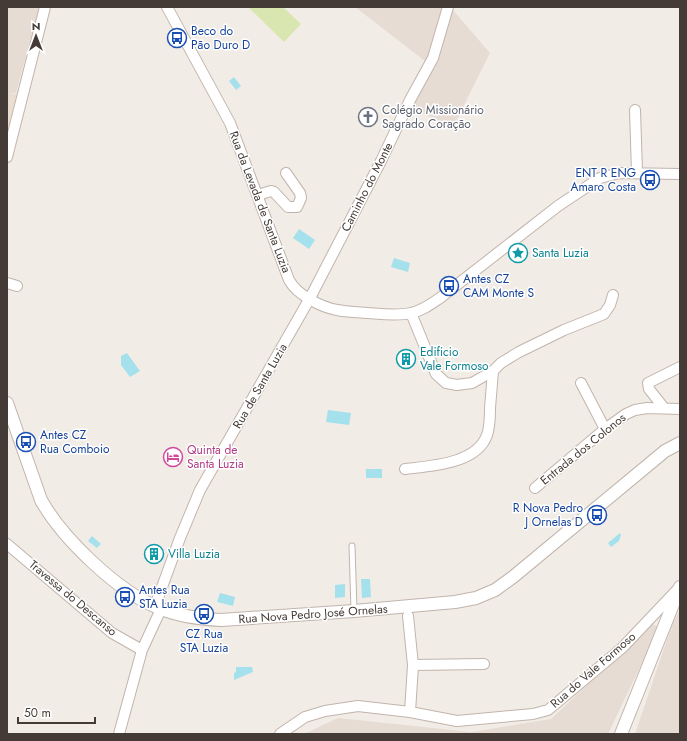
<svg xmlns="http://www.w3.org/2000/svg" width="687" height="741" viewBox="0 0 687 741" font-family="Jost,sans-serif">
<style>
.residential{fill:#e6dcd4}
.education{fill:#ebddd0}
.green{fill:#dae6b0}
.water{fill:#a4e1ed}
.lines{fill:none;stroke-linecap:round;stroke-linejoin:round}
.service-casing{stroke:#c1b4ac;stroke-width:7}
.minor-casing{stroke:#c1b4ac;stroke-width:12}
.tertiary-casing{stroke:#c1b4ac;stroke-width:14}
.service{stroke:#fff;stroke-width:5}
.minor{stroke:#fff;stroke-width:10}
.tertiary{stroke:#fff;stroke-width:12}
.labels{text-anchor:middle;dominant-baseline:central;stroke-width:3;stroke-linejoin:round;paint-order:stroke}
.transit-label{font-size:12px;fill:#164399;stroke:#fff;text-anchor:start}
.worship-label{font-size:12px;fill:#5b616d;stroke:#fff;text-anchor:start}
.street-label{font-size:12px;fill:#453b36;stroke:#fff}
.culture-label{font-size:12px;fill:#0d838f;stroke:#fff;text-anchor:start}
.hotel-label{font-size:12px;fill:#b23c85;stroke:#fff;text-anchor:start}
</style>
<rect width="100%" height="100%" fill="#f2ece6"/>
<path class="residential" d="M 7,7 L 39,7 L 16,93 L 7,94 Z
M 355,7 L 453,7 L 453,10 L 490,53 L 453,127 L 411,108 L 434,68 Z
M 680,609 L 680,734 L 635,734 L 672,625 Z
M 652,624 L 659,627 L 608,734 L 304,734 L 338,718 L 471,732 L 551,719 Z"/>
<path class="education" d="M 7,94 L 17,94 L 7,131 Z"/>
<path class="green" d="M 248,7 L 283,7 L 301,24 L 284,42 Z"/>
<path class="water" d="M 234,77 L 241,86 L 236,90 L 229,81 Z
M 299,229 L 315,240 L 309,249 L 293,238 Z
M 394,258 L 410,263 L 408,272 L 391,267 Z
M 127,353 L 140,371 L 130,377 L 121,365 L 121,356 Z
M 328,410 L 351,413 L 349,425 L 326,422 Z
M 366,469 L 382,469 L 382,478 L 366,478 Z
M 620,533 L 621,535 L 619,541 L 611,547 L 608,543 Z
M 92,536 L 101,544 L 97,548 L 88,541 Z
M 361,579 L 370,579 L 371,597 L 362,598 Z
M 345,584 L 345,597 L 335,598 L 335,585 Z
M 220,593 L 235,597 L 233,606 L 217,602 Z
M 236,667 L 252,667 L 253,672 L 234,680 L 234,673 L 236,672 Z"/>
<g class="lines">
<g class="service-casing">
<path id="service" d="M 352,546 L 354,610"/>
</g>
<g class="minor-casing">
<path id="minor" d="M 167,7 L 230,123 L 289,280 C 297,295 321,307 337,310 C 347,312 358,312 368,313 C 382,314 397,316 411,313 C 422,311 431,304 440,298 L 558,206 L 600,178 L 619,173 L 680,174
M 635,110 L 637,172
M 7,157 L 45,7
M 258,195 L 271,191 L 274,192 L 288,207 L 297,207 L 301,198 L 300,193 L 286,173
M 7,283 L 17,286
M 411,313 L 436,374 L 446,383 L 457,385 L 472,383 L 493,371 L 501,363 L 519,352 L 564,330 L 604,314 L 610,305 L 613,295
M 581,383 L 605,429
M 664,408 L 649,389 L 648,383 L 680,367
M 405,469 C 430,466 477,464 487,435 C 490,427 490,417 490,408 C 491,396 492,383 493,371
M 535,488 L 605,429 L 626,414 L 635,410 L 647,408 L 680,409
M 7,544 L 112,633 L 142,650
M 155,606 L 180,538 L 200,490 L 310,298 L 381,161 L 410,100 L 433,58 L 448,7
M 408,616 L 413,665 L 410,712
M 413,665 L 484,664
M 119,734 L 142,650 L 161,609
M 280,734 L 305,717 L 325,711 L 358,706 L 410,712 L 457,721 L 533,714 L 548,710 L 622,648 L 678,589"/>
</g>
<g class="tertiary-casing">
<path id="tertiary" d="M 7,403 L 41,500 C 62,538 118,592 159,608 C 178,616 200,619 221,620 L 354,611 L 455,602 L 476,598 L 495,590 L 513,577 L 665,451 L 680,443
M 621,734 L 680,587"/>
</g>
<use href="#service" class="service"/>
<use href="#minor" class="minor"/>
<use href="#tertiary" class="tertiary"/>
</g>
<defs>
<g id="bus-ring" transform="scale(1)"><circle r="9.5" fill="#fff" stroke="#1a4fb4" stroke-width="1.5"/><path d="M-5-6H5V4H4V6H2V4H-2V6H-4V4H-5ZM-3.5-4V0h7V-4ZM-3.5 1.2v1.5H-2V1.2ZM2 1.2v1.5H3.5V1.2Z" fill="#1a4fb4"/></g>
<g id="church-ring" transform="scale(1)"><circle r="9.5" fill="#fff" stroke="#6b7280" stroke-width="1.5"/><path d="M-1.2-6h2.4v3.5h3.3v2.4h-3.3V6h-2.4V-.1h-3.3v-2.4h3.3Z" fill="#6b7280"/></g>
<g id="sight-ring" transform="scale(1)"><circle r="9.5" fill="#fff" stroke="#0f9aa8" stroke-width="1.5"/><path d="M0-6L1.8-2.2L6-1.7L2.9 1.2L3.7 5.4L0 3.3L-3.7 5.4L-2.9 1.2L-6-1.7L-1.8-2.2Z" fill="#0f9aa8"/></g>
<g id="building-ring" transform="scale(1)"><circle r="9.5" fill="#fff" stroke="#0f9aa8" stroke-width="1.5"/><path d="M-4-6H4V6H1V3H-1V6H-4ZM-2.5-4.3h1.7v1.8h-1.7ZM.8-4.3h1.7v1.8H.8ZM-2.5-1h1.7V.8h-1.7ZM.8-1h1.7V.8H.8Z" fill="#0f9aa8"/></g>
<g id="hotel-ring" transform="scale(1)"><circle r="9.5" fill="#fff" stroke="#d1479c" stroke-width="1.5"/><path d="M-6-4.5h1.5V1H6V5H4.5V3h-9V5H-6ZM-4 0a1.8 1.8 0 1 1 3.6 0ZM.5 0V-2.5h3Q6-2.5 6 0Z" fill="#d1479c"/></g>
</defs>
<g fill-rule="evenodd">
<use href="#bus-ring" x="177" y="38"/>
<use href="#church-ring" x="368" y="117"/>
<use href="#bus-ring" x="650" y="180"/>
<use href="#sight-ring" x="518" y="253"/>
<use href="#bus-ring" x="449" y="286"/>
<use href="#building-ring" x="406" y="359"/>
<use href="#bus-ring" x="26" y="442"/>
<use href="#hotel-ring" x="173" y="457"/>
<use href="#bus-ring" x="597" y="515"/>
<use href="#building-ring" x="154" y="554"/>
<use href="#bus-ring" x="125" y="597"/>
<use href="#bus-ring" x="204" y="614"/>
</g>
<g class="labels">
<g class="transit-label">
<text x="191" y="31">Beco do<tspan x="191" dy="14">Pão Duro D</tspan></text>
<text x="636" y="173" text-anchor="end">ENT R ENG<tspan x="636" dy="14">Amaro Costa</tspan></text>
<text x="463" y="279">Antes CZ<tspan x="463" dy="14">CAM Monte S</tspan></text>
<text x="40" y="435">Antes CZ<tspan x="40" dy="14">Rua Comboio</tspan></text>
<text x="583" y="508" text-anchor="end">R Nova Pedro<tspan x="583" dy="14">J Ornelas D</tspan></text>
<text x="139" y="590">Antes Rua<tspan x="139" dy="14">STA Luzia</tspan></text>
<text x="204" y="634" text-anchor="middle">CZ Rua<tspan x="204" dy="14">STA Luzia</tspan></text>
</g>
<g class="worship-label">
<text x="382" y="110">Colégio Missionário<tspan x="382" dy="14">Sagrado Coração</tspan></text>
</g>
<g class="street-label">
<text transform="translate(367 187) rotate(-63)">Caminho do Monte</text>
<text transform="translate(260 202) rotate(69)">Rua da Levada de Santa Luzia</text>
<text transform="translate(260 386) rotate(-60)">Rua de Santa Luzia</text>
<text transform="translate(583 449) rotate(-39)">Entrada dos Colonos</text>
<text transform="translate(73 598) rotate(40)">Travessa do Descanso</text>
<text transform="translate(313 614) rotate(-4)">Rua Nova Pedro José Ornelas</text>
<text transform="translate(593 670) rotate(-41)">Rua do Vale Formoso</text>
</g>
<g class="culture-label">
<text x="532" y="253">Santa Luzia</text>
<text x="420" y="352">Edificio<tspan x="420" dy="14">Vale Formoso</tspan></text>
<text x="168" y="554">Villa Luzia</text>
</g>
<g class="hotel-label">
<text x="187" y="450">Quinta de<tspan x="187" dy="14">Santa Luzia</tspan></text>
</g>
</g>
<rect width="687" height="741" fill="none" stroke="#453b36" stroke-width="16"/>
<g transform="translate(36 36)" stroke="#ffffff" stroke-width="3" paint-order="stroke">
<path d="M0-3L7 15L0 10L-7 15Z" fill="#453b36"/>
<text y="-6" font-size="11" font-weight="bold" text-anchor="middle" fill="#453b36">N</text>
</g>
<path d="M18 717v6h77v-6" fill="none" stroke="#453b36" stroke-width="2"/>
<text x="24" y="717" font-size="12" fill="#453b36" stroke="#ffffff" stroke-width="3" paint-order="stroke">50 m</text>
</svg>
